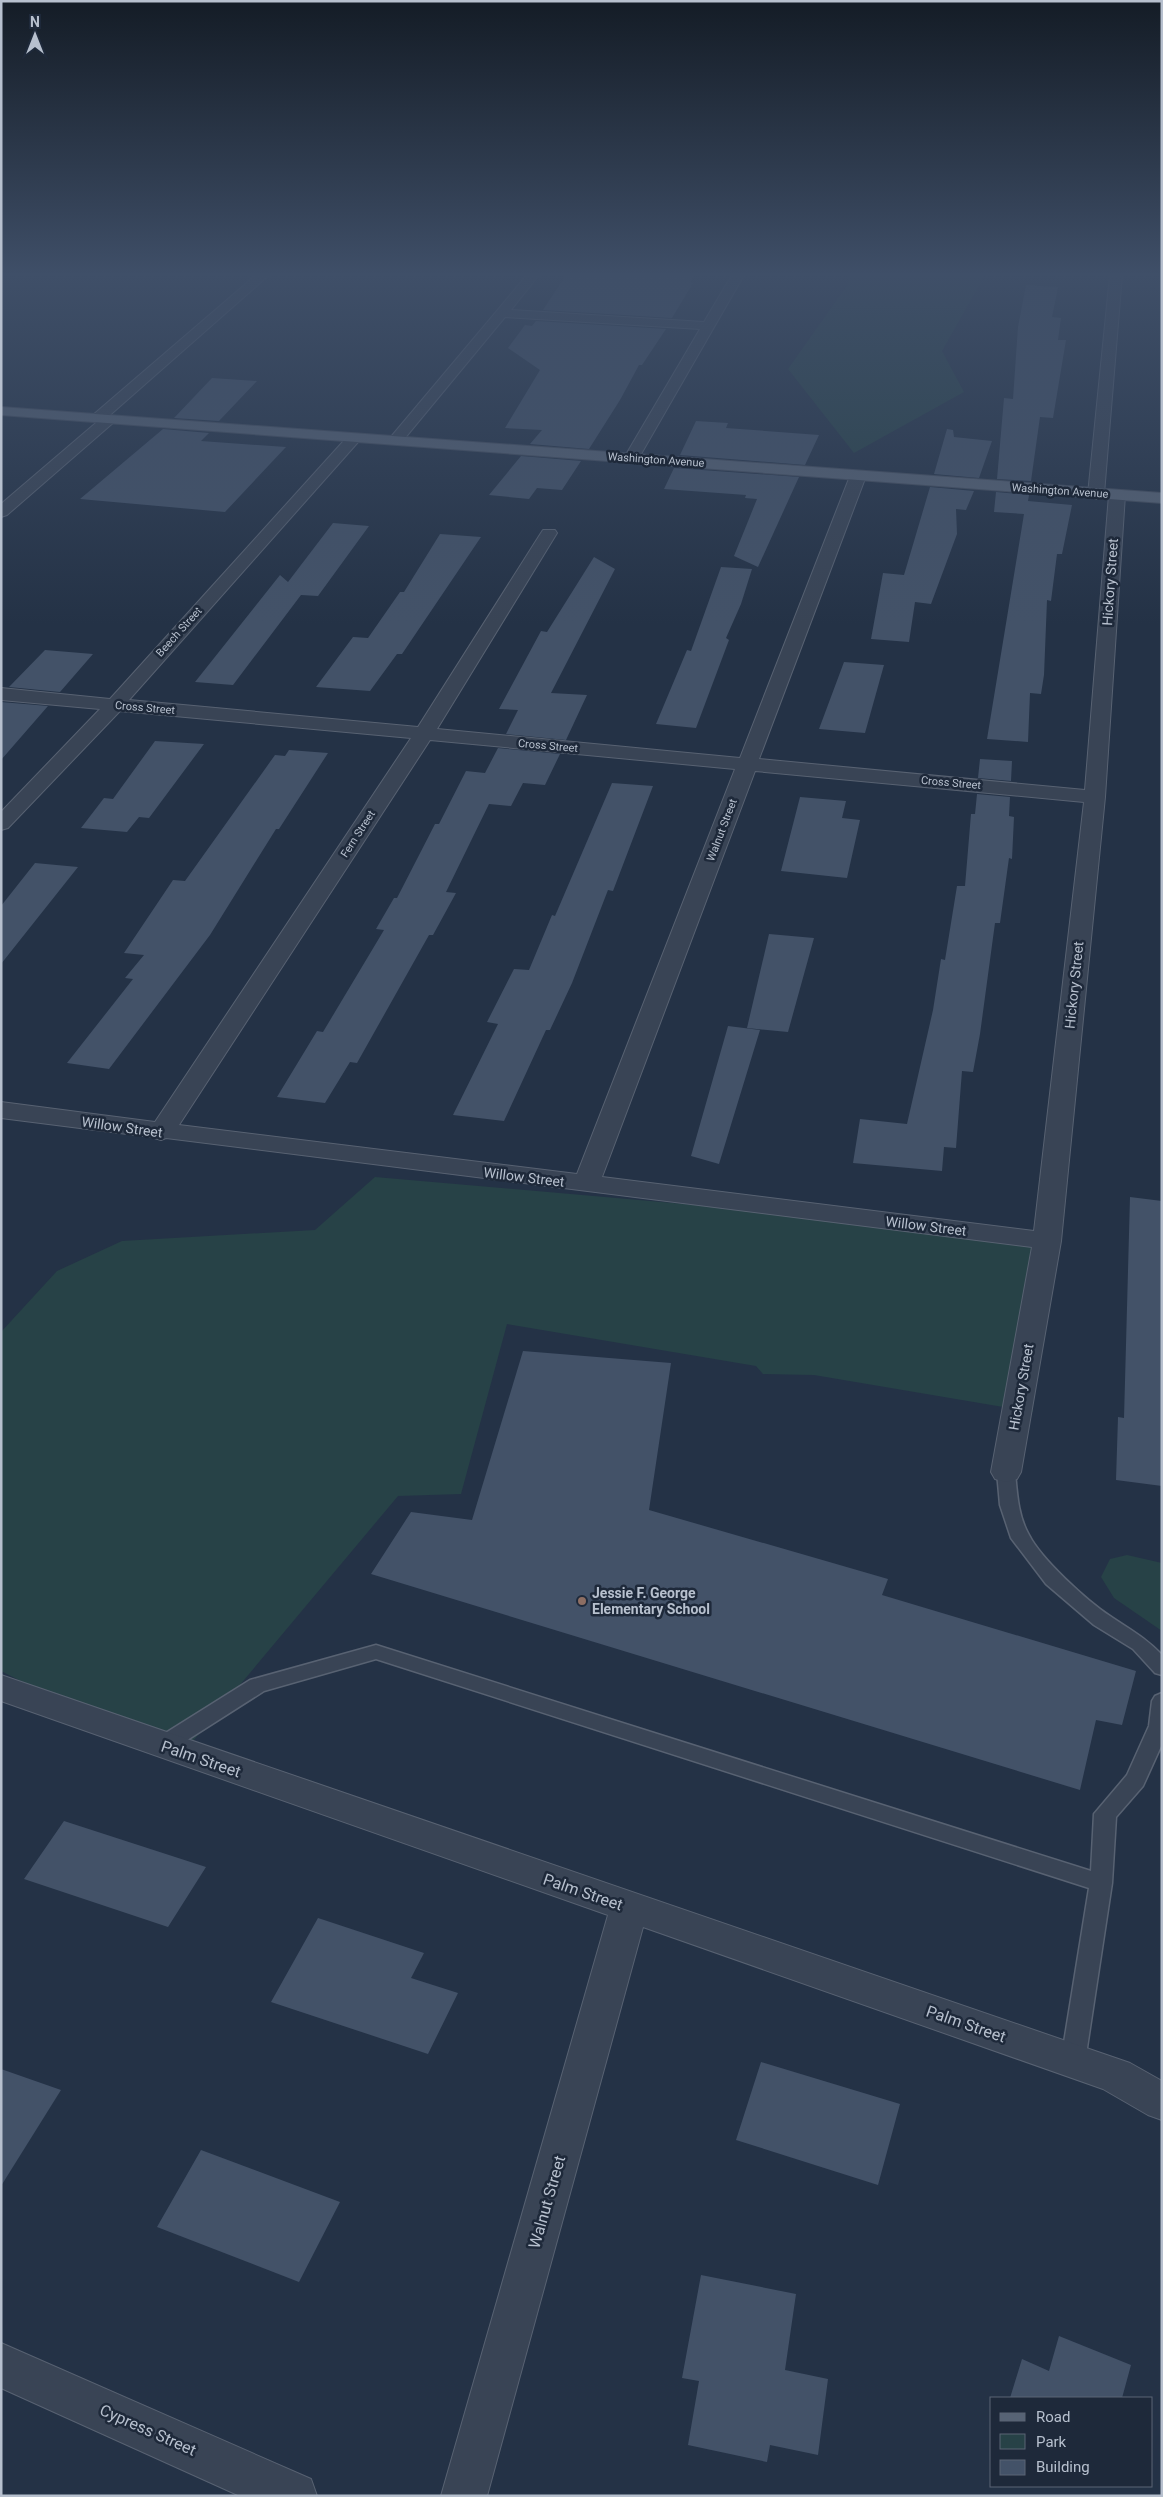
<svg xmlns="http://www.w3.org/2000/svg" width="1163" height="2497" viewBox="0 0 1163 2497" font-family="Roboto,sans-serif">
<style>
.green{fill:#274247}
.building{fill:#435268}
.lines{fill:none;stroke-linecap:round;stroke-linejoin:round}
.service-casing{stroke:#586272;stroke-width:3}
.minor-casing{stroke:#586272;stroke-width:2}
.primary-casing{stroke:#434d5e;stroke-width:2}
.service{fill:#394455;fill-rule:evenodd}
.minor{fill:#394455;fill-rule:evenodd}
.primary{fill:#576375;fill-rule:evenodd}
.education-dot{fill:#8d6e63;stroke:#1e293a;stroke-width:2}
.labels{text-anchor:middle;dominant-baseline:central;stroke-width:5;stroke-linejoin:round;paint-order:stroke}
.far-street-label{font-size:11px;fill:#b7c0ce;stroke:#1e293a}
.street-label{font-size:14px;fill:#b7c0ce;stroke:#1e293a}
.poi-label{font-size:14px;font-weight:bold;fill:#b7c0ce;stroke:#1e293a;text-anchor:start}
.near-street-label{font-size:16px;fill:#b7c0ce;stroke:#1e293a}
</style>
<rect width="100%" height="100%" fill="#243246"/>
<path class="green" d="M 848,275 L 985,275 L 942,351 L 964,392 L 854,453 L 788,369 L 848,284 Z
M 375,1177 L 787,1213 L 1032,1244 L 1033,1412 L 814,1375 L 763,1374 L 756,1366 L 507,1324 L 461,1494 L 398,1496 L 177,1760 L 1,1671 L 1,1332 L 57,1271 L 122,1241 L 315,1230 Z
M 1127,1555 L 1162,1563 L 1162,1631 L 1114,1598 L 1101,1577 L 1110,1559 Z"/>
<path class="building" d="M 566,275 L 694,275 L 690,282 L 693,283 L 672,318 L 543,310 Z
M 1026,285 L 1058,287 L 1052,317 L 1061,318 L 1058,340 L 1066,340 L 1053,418 L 1040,417 L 1031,481 L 997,479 L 1004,398 L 1013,399 L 1018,327 Z
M 536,321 L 666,329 L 642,365 L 639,365 L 620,400 L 589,449 L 530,444 L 542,430 L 505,428 L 540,370 L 508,348 L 525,325 L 532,326 Z
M 212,378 L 257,381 L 219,421 L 174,418 Z
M 696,421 L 728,423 L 726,428 L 819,435 L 805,465 L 680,455 Z
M 163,429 L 209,433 L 201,441 L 286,447 L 225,512 L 80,499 Z
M 947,429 L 953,430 L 954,437 L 992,441 L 979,478 L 934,474 Z
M 521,456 L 581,461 L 562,490 L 537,488 L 529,499 L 489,495 Z
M 674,468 L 799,477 L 758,567 L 734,556 L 757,499 L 745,498 L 746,495 L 664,489 Z
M 930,487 L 974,491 L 966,510 L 956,509 L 957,534 L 931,604 L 915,602 L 909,642 L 871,639 L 883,573 L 904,575 Z
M 996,492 L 1029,495 L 1028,501 L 1072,505 L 1062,554 L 1057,554 L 1051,601 L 1047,600 L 1044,675 L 1041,694 L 1030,693 L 1028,742 L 987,739 L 1024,514 L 994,512 Z
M 333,523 L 369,526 L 318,596 L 301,595 L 233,685 L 195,682 L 280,575 L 288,582 Z
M 440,534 L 481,537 L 402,654 L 397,654 L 370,691 L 316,687 L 353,637 L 368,638 L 400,592 L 404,592 Z
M 594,557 L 615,569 L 551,693 L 587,695 L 566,740 L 506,734 L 518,710 L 499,709 L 541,631 L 547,632 Z
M 721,567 L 752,569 L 741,604 L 726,638 L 729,640 L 696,728 L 656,724 L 687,650 L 691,651 Z
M 45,650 L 93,654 L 60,692 L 9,687 Z
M 844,662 L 884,665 L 865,733 L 819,729 Z
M 1,702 L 48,706 L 1,760 Z
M 155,741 L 204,744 L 149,818 L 139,817 L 127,832 L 81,828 L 104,798 L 113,799 Z
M 498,748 L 560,754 L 545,785 L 523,783 L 511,806 L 489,804 L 446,892 L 456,893 L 433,935 L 429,935 L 357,1063 L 350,1062 L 325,1103 L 277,1097 L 317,1031 L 323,1032 L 384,930 L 376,929 L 394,898 L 397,898 L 435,824 L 439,824 L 466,771 L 485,773 Z
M 289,750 L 328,753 L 279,829 L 276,829 L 210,935 L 109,1069 L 67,1063 L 133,979 L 125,978 L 144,955 L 124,953 L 173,880 L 185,881 L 275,755 L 285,756 Z
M 980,759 L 1012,761 L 1011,781 L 978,778 Z
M 612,783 L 653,786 L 613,891 L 608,890 L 572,983 L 550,1030 L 546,1030 L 504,1121 L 453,1115 L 498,1024 L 487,1022 L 514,969 L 529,970 L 552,915 L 555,916 Z
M 977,794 L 1010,797 L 1009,816 L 1014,817 L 1012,859 L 1009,858 L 1000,923 L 995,923 L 980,1034 L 973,1072 L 962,1071 L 956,1148 L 944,1147 L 942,1171 L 853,1163 L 860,1119 L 907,1124 L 933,1010 L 941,959 L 945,960 L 957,886 L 965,886 L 971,814 L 975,814 Z
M 800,797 L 846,801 L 842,818 L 860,820 L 847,878 L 781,871 Z
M 35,863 L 78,867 L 1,964 L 1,906 Z
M 769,934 L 814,938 L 788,1032 L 747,1028 Z
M 728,1026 L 760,1030 L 719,1164 L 691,1156 Z
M 1130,1197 L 1162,1201 L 1162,1486 L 1116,1480 L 1118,1417 L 1124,1418 Z
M 523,1351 L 671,1363 L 649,1510 L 888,1579 L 882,1595 L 1136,1671 L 1122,1725 L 1096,1720 L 1080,1790 L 371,1574 L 411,1512 L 472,1520 Z
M 64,1821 L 206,1867 L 168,1927 L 24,1879 Z
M 318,1918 L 424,1953 L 411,1978 L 458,1993 L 428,2054 L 271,2002 Z
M 761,2062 L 900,2104 L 878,2185 L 736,2140 Z
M 1,2069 L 61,2090 L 1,2186 Z
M 201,2150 L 340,2202 L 299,2282 L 157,2227 Z
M 701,2275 L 796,2294 L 785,2370 L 828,2379 L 818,2455 L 770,2445 L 767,2462 L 688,2445 L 699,2381 L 682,2378 Z
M 1059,2336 L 1131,2365 L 1122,2398 L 1010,2398 L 1022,2359 L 1049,2371 Z"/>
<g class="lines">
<g class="service-casing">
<path id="service" d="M 1006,1466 L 1012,1468 L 1015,1472 C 1017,1493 1018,1516 1029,1535 C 1041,1559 1087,1601 1110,1616 C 1129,1629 1146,1638 1162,1655 L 1162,1675 L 1155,1673 L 1133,1649 L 1094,1625 L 1046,1584 L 1011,1538 L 1000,1505 L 997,1472 L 1000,1468 Z
M 376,1645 L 1091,1871 L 1094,1814 L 1127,1775 L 1149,1726 L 1152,1701 L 1155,1696 L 1162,1693 L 1162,1744 L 1143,1786 L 1116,1817 L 1112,1883 L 1085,2061 L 1081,2068 L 1073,2071 L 1065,2068 L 1061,2061 L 1089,1888 L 376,1659 L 264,1691 L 170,1751 L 163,1753 L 156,1751 L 153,1745 L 156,1739 L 250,1680 Z"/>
</g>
<g class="minor-casing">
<path id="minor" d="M 256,275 L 269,275 L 110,415 L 116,419 L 114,422 L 7,515 L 1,517 L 1,504 L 97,422 L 91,418 L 93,415 Z
M 527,275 L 539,275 L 511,310 L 704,322 L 732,275 L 744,275 L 637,461 L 632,463 L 624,458 L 700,329 L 505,317 L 400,444 L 390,444 L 388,441 L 390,438 Z
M 1110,275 L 1122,275 L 1104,494 L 1096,499 L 1088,494 Z
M 354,434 L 361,438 L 359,441 L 129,700 L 418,727 L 541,533 L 543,530 L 555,530 L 557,533 L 437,729 L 740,758 L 850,476 L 858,471 L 866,476 L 759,759 L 1085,790 L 1109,495 L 1117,490 L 1125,495 L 1105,797 L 1061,1241 L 1021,1472 L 1017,1479 L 1006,1482 L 995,1479 L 991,1472 L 1032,1247 L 166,1138 L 161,1140 L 151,1137 L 1,1118 L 1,1102 L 155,1122 L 411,738 L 120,711 L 8,828 L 1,830 L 1,812 L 100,709 L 1,700 L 1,688 L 110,699 L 349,435 ZM 430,740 L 735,769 L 577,1174 L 179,1125 ZM 755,771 L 1084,802 L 1034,1231 L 602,1177 Z
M 1,1675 L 1130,2063 L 1162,2081 L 1162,2120 L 1148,2115 L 1103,2089 L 643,1927 L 487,2496 L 441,2496 L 608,1915 L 1,1701 Z
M 1,2343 L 311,2479 L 317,2496 L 240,2496 L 1,2388 Z"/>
</g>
<g class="primary-casing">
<path id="primary" d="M 1,407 L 1162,493 L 1162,503 L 1,415 Z"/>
</g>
<use href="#service" class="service"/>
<use href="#minor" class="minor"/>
<use href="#primary" class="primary"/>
</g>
<linearGradient id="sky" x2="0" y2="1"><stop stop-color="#141c26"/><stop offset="0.44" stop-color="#3f4f68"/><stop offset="1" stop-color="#3f4f68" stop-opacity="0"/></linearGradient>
<rect width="1163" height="624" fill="url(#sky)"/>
<circle class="education-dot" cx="582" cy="1601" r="5"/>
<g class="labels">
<g class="far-street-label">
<text transform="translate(656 460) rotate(4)">Washington Avenue</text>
<text transform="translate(1060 491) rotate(4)">Washington Avenue</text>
<text transform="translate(179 632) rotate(-48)">Beech Street</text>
<text transform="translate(145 708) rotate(5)">Cross Street</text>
<text transform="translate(548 746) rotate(5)">Cross Street</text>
<text transform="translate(951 783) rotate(5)">Cross Street</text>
<text transform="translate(722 830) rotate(-69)">Walnut Street</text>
<text transform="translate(358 834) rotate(-57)">Fern Street</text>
</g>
<g class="street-label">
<text transform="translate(1110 582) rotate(-86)">Hickory Street</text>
<text transform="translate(1074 985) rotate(-84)">Hickory Street</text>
<text transform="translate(122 1127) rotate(8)">Willow Street</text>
<text transform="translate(524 1177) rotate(7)">Willow Street</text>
<text transform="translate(926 1226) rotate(7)">Willow Street</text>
<text transform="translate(1021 1387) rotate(-80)">Hickory Street</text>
</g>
<g class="poi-label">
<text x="592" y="1593">Jessie F. George<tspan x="592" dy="16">Elementary School</tspan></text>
</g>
<g class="near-street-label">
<text transform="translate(201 1759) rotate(19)">Palm Street</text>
<text transform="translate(583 1892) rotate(19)">Palm Street</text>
<text transform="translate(966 2024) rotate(19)">Palm Street</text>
<text transform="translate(547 2202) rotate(-74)">Walnut Street</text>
<text transform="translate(148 2430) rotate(24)">Cypress Street</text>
</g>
</g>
<rect width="1163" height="2497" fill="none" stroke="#b7c0ce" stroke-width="5"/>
<rect x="990" y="2397" width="162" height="90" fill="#1e293a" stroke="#5b6575"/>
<rect x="1000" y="2413" width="25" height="8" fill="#576375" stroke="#5b6575"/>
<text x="1036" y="2422" font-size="15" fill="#b7c0ce">Road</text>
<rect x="1000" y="2434" width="25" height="15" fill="#274247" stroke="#5b6575"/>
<text x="1036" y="2447" font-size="15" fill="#b7c0ce">Park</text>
<rect x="1000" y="2460" width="25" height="15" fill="#435268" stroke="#5b6575"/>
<text x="1036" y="2472" font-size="15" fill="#b7c0ce">Building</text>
<g transform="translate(35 35)" stroke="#1e293a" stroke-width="4" paint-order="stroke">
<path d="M0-4L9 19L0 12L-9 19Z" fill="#b7c0ce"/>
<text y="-8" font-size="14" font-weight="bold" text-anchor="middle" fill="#b7c0ce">N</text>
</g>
</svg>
